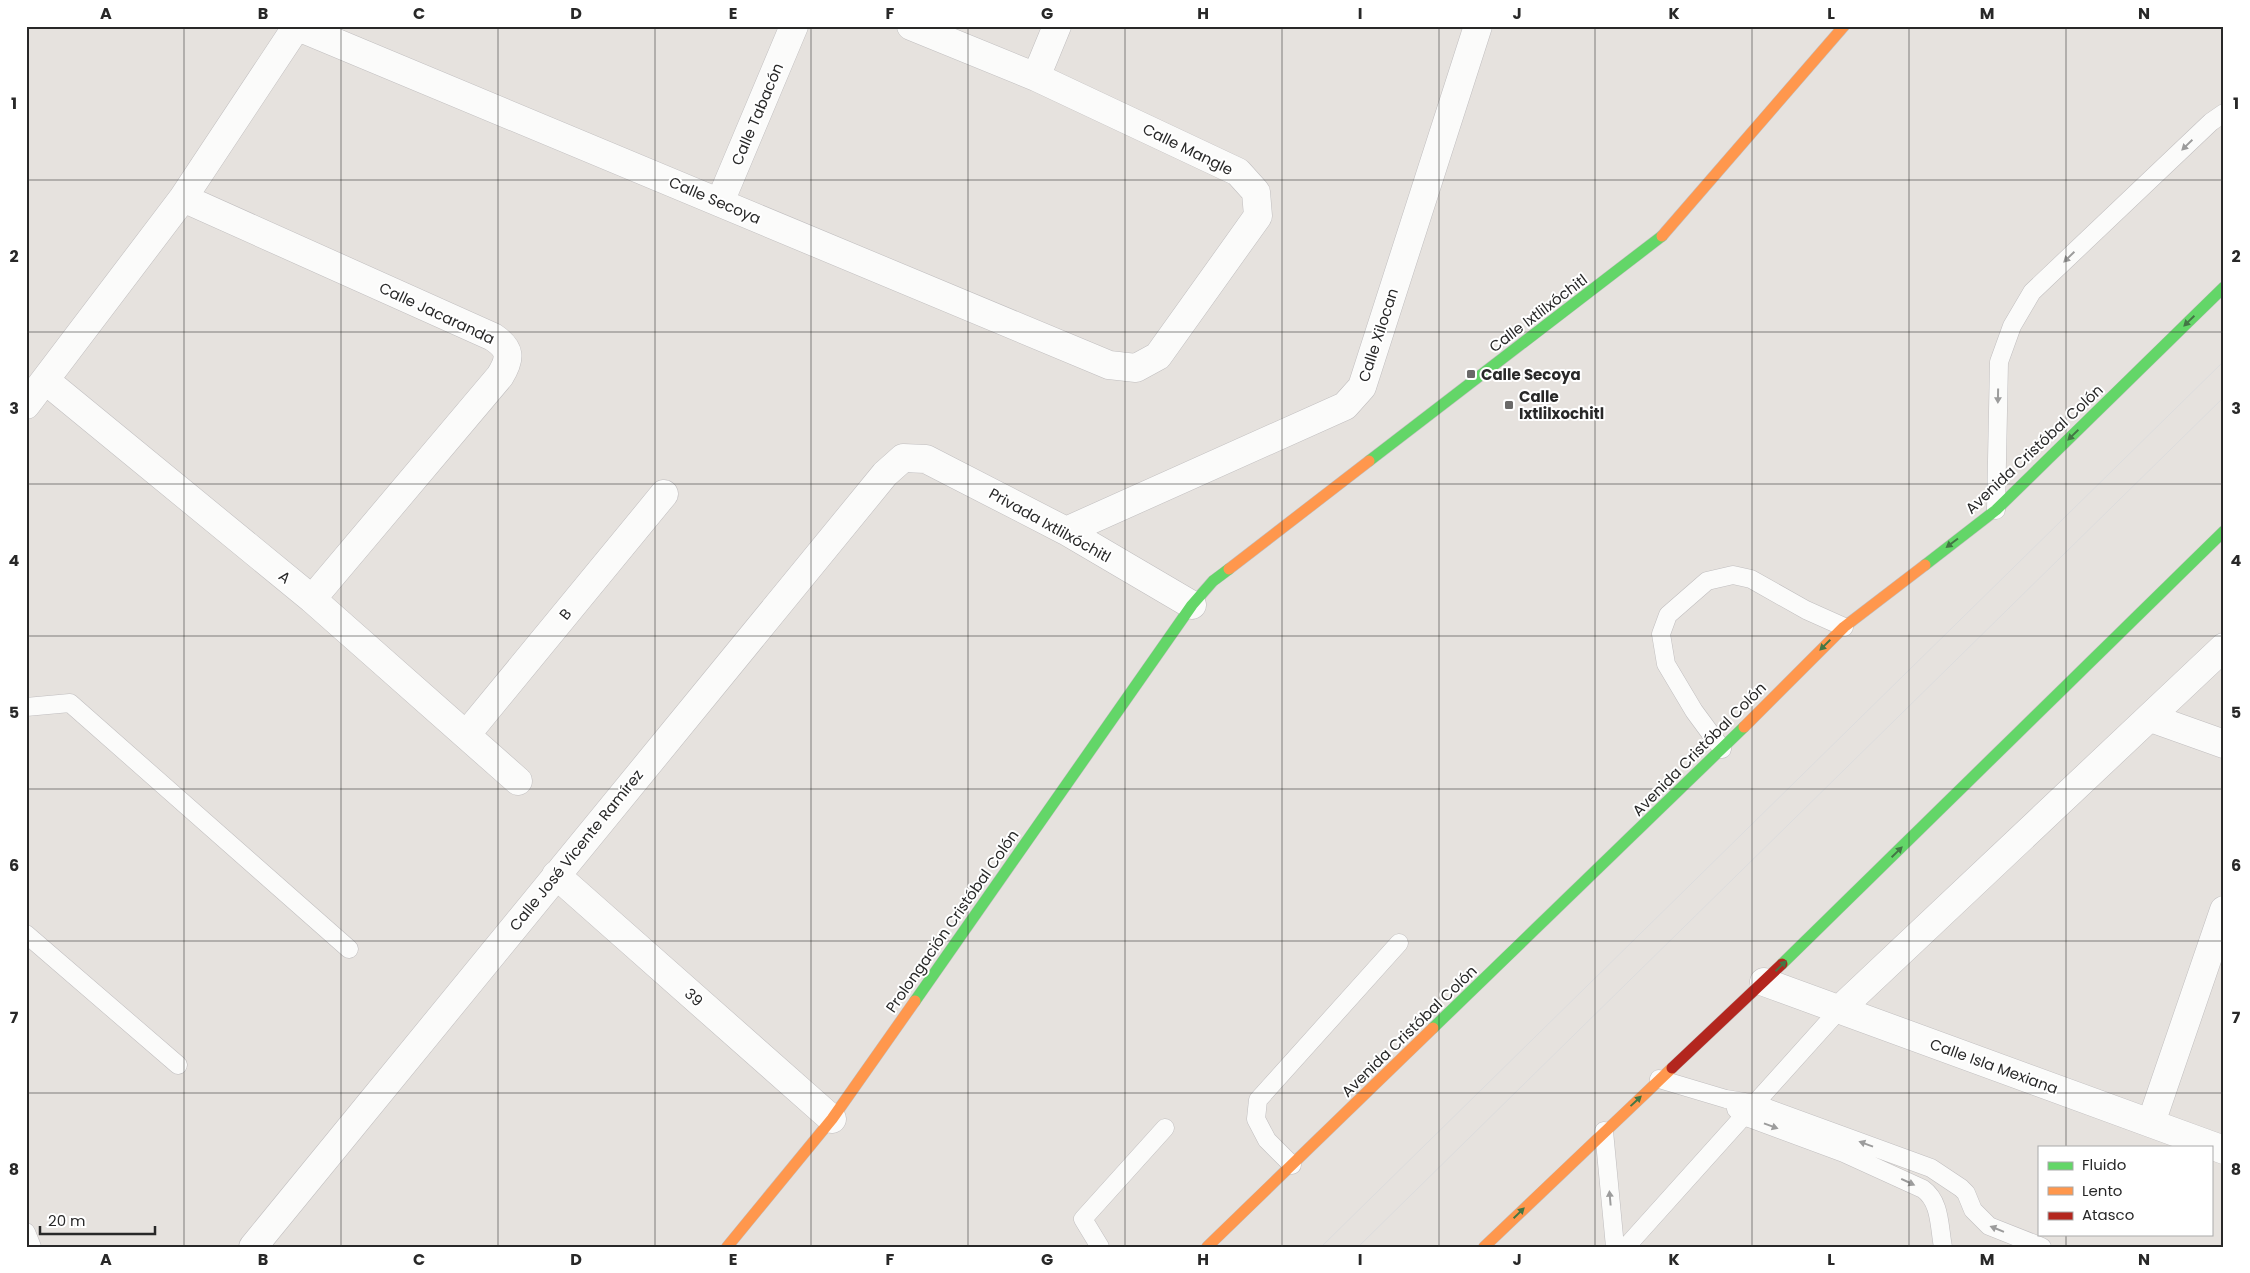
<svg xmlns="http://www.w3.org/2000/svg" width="2250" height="1273" viewBox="0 0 2250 1273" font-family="Poppins,sans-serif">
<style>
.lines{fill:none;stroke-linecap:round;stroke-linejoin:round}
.lane-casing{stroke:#c0bebf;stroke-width:19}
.street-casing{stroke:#c0bebf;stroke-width:29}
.fast-casing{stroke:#c0bebf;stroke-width:12}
.slow-casing{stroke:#c0bebf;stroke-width:12}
.jam-casing{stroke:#c0bebf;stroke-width:12}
.lane{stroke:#fbfbfa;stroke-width:18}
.street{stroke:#fbfbfa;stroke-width:28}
.fast{stroke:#63d668;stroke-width:11}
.slow{stroke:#ff974d;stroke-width:11}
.jam{stroke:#b3261e;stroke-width:11}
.tram{stroke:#dcdcdd;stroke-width:1}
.oneway{fill:#9c9c9c}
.oneway2{fill:#437645}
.grid{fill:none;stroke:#282828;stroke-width:1;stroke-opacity:0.55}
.poi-dot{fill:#6a6968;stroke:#fff;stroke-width:2}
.labels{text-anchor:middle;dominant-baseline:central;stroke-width:4;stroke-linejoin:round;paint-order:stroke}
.street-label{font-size:15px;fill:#282828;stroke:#fff}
.poi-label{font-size:15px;font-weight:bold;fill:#282828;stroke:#fff;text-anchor:start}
.neatline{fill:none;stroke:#282828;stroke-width:2}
.grid-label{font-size:16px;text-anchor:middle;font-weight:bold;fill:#282828}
</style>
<rect width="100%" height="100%" fill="#e6e2de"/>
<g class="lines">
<g class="lane-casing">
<path id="lane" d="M 1996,510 L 1999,362 L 2012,326 L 2032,292 L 2211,122 L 2224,113
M 26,707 L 70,703 L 349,949
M 1722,749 L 1694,711 L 1666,664 L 1661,634 L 1668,615 L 1707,581 L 1733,575 L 1751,579 L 1806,610 L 1844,627
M 26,934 L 178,1065
M 1659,1079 L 1726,1099 L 1756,1104 L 1931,1168 L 1961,1188 L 1966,1193 L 1973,1210 L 1989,1226 L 2042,1247
M 1736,1109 L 1744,1116 L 1844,1153 L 1923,1189 C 1941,1202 1939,1227 1943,1247
M 1604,1131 L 1615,1247
M 1292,1165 L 1267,1140 L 1256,1119 L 1258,1100 L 1399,943
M 26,1232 L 32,1247
M 1100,1247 L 1083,1219 L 1165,1128
M 1626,1247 L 1839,1010"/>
</g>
<g class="street-casing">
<path id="street" d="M 296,26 L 1109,365 L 1136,368 L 1158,356 L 1258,216 L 1256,192 L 1238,172 L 1036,77 L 911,26
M 1036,77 L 1057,26
M 183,198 L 493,337 C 511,349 511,358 500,376 L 312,599
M 720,202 L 794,26
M 45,380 L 312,599 L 518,781
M 26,405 L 183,198 L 297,26
M 1066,531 L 1345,406 L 1362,387 L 1478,26
M 2151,718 L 2224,744
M 466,735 L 664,494
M 556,875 L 832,1119
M 1764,982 L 2224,1150
M 1839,1010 L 2224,647
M 2151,1123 L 2224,910
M 253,1247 L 885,474 L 903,458 L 926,459 L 1066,531 L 1192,605"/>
</g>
<g class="fast-casing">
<path id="fast" d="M 1369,461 L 1662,236
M 1925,565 L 1996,510 L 2224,287
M 1782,964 L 2224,531
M 915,1001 L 1192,605 L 1213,581 L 1229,569
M 1433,1028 L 1744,727"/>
</g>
<g class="slow-casing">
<path id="slow" d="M 1662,236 L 1844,26
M 1229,569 L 1369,461
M 1744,727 L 1844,627 L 1925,565
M 727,1247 L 832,1119 L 915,1001
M 1207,1247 L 1433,1028
M 1484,1247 L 1672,1068"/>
</g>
<g class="jam-casing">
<path id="jam" d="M 1672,1068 L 1782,964"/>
</g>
<use href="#lane" class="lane"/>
<use href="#street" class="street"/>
<use href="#fast" class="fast"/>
<use href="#slow" class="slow"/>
<use href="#jam" class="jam"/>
<path class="tram" d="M 1321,1247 L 2224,361
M 1358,1247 L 2224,397"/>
</g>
<defs><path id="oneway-solid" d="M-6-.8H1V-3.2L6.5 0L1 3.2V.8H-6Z" transform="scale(1.25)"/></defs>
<g class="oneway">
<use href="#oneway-solid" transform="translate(2187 145) rotate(136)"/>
<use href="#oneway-solid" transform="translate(2069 257) rotate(136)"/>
<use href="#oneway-solid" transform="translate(1998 396) rotate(91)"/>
<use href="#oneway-solid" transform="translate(1771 1126) rotate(20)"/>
<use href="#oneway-solid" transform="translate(1866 1144) rotate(-160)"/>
<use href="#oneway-solid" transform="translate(1908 1182) rotate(25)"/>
<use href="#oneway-solid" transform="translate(1610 1198) rotate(-95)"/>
<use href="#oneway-solid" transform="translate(1997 1229) rotate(-158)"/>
</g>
<g class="oneway2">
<use href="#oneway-solid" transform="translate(2189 321) rotate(136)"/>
<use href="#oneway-solid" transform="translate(2073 435) rotate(136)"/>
<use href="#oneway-solid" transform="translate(1952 543) rotate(143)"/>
<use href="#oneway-solid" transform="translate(1825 645) rotate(135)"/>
<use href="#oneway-solid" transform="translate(1897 852) rotate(-44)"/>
<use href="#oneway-solid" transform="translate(1781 966) rotate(-44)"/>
<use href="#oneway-solid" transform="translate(1636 1101) rotate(-43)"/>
<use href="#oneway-solid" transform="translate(1519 1213) rotate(-44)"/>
</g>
<path class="grid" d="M 184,26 L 184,1247M 341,26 L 341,1247M 498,26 L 498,1247M 655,26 L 655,1247M 811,26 L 811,1247M 968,26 L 968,1247M 1125,26 L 1125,1247M 1282,26 L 1282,1247M 1439,26 L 1439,1247M 1595,26 L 1595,1247M 1752,26 L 1752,1247M 1909,26 L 1909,1247M 2066,26 L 2066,1147M 26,180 L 2224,180M 26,332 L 2224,332M 26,484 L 2224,484M 26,636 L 2224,636M 26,789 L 2224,789M 26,941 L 2224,941M 26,1093 L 2224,1093M 2066,1234 L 2066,1247"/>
<g class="poi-dot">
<rect x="1466" y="369" width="10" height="10" rx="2.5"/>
<rect x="1504" y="400" width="10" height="10" rx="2.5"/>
</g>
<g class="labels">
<g class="street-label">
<text transform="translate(757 114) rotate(-67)">Calle Tabacón</text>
<text transform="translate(1188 149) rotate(26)">Calle Mangle</text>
<text transform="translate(715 200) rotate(23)">Calle Secoya</text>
<text transform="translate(437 313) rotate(25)">Calle Jacaranda</text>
<text transform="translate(1538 313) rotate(-37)">Calle Ixtlilxóchitl</text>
<text transform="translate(1378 335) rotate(-72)">Calle Xilocan</text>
<text transform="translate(2034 449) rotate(-43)">Avenida Cristóbal Colón</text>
<text transform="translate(1050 525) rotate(29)">Privada Ixtlilxóchitl</text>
<text transform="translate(285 577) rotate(39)">A</text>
<text transform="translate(565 614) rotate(-51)">B</text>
<text transform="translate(1699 749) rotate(-45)">Avenida Cristóbal Colón</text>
<text transform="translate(576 850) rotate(-51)">Calle José Vicente Ramírez</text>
<text transform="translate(952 921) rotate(-55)">Prolongación Cristóbal Colón</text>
<text transform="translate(694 997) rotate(42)">39</text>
<text transform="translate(1409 1031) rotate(-44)">Avenida Cristóbal Colón</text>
<text transform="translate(1994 1066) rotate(20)">Calle Isla Mexiana</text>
</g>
<g class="poi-label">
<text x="1481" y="374">Calle Secoya</text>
<text x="1519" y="396">Calle<tspan x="1519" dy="17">Ixtlilxochitl</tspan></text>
</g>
</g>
<rect width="2250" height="1273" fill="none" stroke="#ffffff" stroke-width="55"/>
<rect x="2038" y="1146" width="175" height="90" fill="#ffffff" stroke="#a9a9a9"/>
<rect x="2048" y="1162" width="25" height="8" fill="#63d668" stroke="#a9a9a9"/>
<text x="2082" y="1170" font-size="15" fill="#282828">Fluido</text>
<rect x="2048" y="1187" width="25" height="8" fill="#ff974d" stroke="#a9a9a9"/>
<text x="2082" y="1196" font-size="15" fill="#282828">Lento</text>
<rect x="2048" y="1212" width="25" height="8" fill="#b3261e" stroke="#a9a9a9"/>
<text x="2082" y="1220" font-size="15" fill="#282828">Atasco</text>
<path d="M40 1226v8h115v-8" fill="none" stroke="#282828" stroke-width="2.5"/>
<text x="48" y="1226" font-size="15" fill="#282828" stroke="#ffffff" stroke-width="4" paint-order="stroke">20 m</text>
<rect x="28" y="28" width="2194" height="1218" class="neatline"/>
<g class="grid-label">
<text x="106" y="19">A</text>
<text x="263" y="19">B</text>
<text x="419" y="19">C</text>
<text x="576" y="19">D</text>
<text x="733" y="19">E</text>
<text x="890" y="19">F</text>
<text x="1047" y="19">G</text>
<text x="1203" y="19">H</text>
<text x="1360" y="19">I</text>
<text x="1517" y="19">J</text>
<text x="1674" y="19">K</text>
<text x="1831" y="19">L</text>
<text x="1987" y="19">M</text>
<text x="2144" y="19">N</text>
<text x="14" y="109">1</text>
<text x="2236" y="109">1</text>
<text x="14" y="262">2</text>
<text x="2236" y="262">2</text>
<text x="14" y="414">3</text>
<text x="2236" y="414">3</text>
<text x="14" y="566">4</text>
<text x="2236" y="566">4</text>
<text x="14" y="718">5</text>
<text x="2236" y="718">5</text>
<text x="14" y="871">6</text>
<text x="2236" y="871">6</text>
<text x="14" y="1023">7</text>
<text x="2236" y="1023">7</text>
<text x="14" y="1175">8</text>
<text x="2236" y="1175">8</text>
<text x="106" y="1265">A</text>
<text x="263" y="1265">B</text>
<text x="419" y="1265">C</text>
<text x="576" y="1265">D</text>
<text x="733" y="1265">E</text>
<text x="890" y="1265">F</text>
<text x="1047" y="1265">G</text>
<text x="1203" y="1265">H</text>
<text x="1360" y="1265">I</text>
<text x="1517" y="1265">J</text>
<text x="1674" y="1265">K</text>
<text x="1831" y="1265">L</text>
<text x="1987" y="1265">M</text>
<text x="2144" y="1265">N</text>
</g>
</svg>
